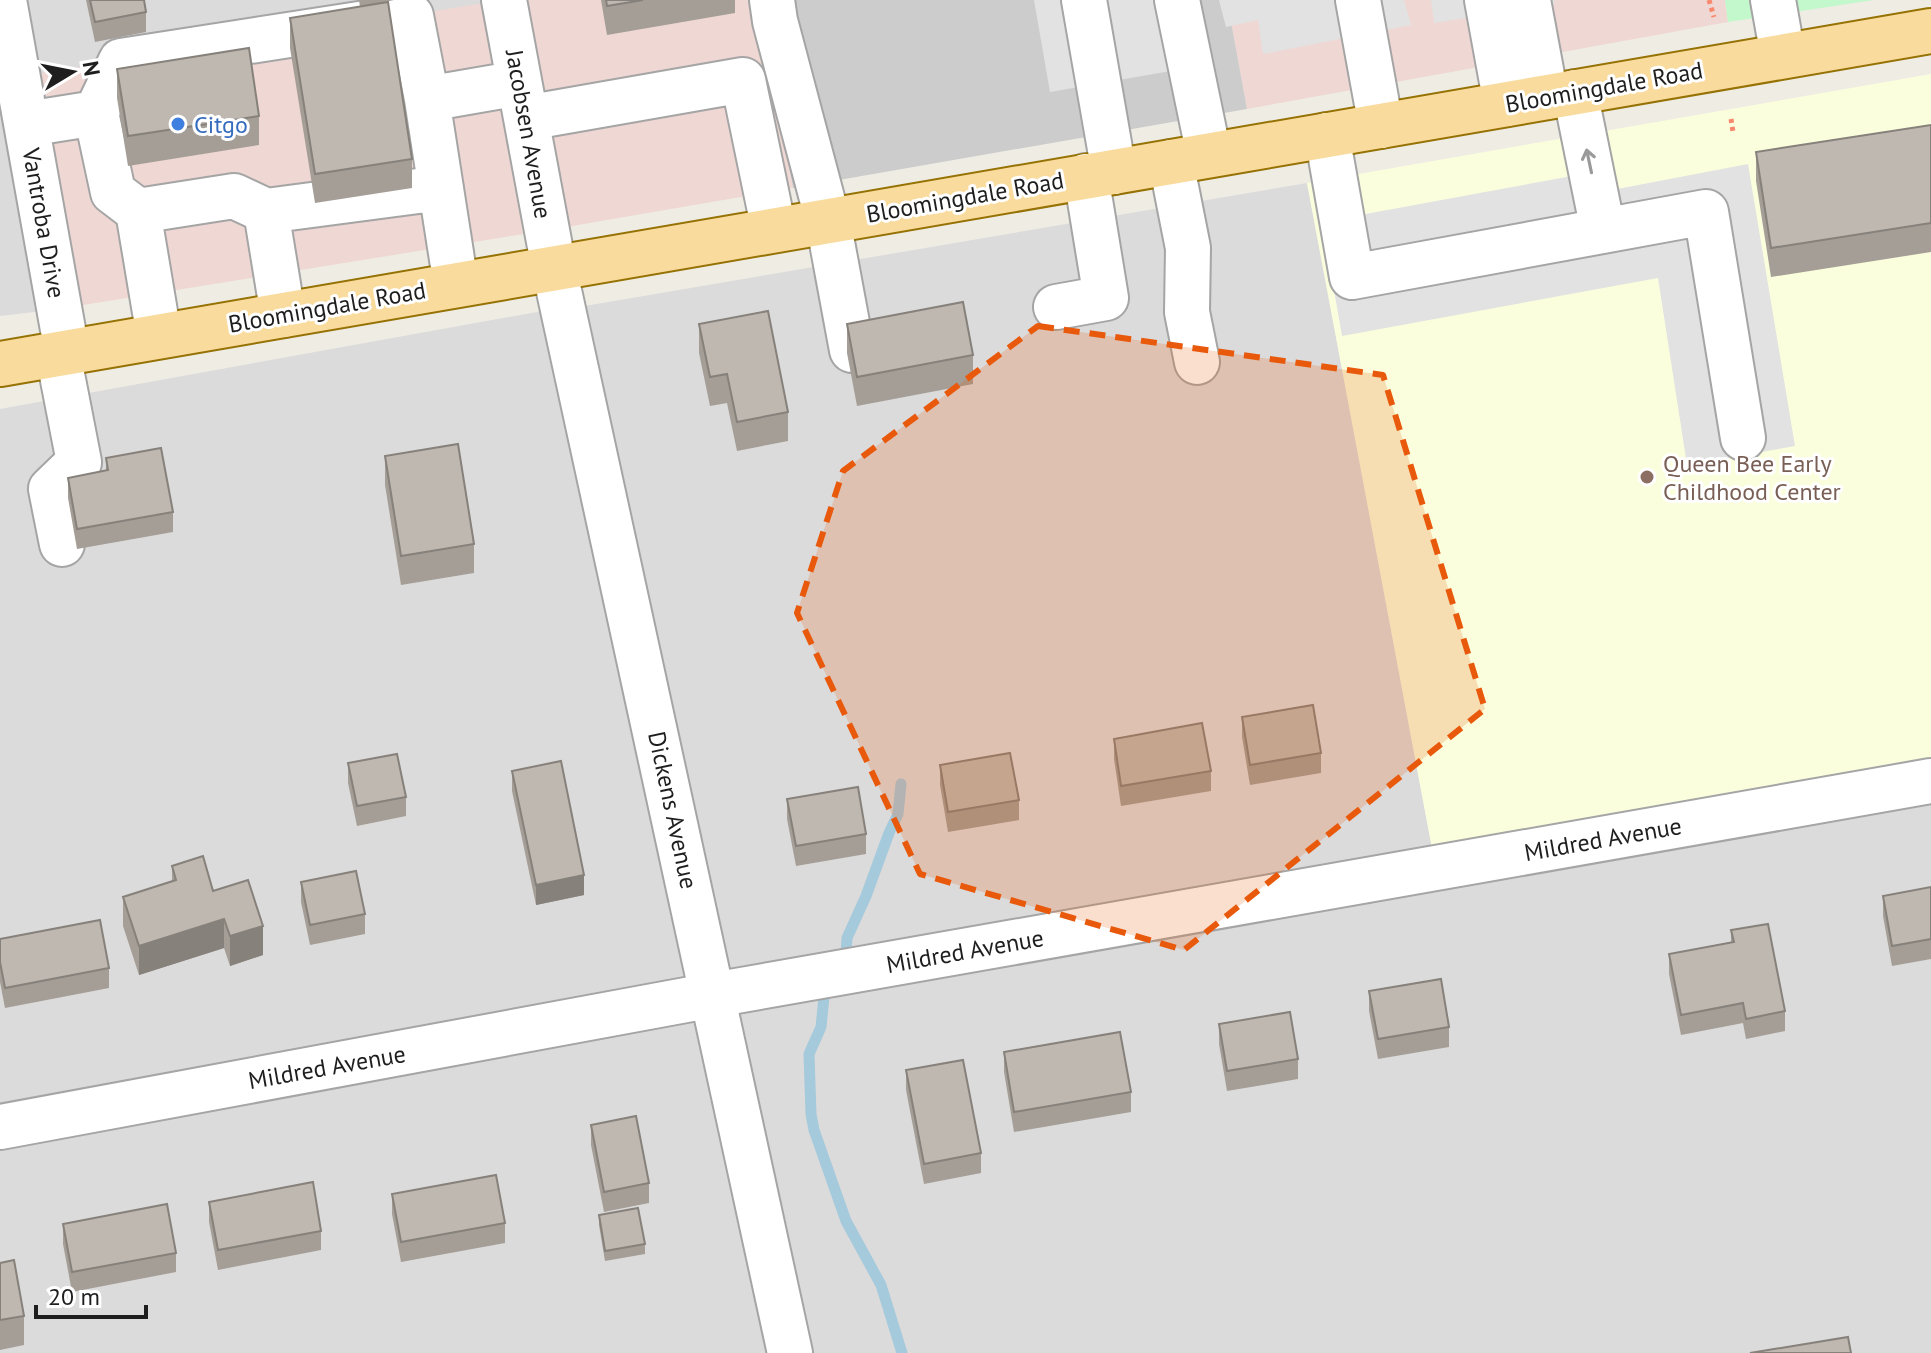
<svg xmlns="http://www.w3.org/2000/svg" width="1931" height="1353" viewBox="0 0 1931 1353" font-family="'PT Sans',sans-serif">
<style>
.residential{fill:#dcdbdb}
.commercial{fill:#efd7d3}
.education{fill:#fbfedd}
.religious{fill:#ccc}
.park{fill:#c2f8cb}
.parking{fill:#e2e2e2}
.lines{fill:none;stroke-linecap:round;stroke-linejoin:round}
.stream{stroke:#a5cadc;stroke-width:11}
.minor-casing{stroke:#a5a5a5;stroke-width:48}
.major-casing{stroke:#957203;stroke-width:48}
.path{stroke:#f7886d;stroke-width:5;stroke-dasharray:4 4;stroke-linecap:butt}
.minor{stroke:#fff;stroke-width:44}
.major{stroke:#fadb9e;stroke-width:44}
.wall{fill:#a49e97}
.shaded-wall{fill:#86817b}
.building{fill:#bfb8b0;stroke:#86817b;stroke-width:2}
.oneway{stroke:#9a9a9a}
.marked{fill:#e8590c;fill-opacity:0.2;stroke:#e8590c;stroke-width:6;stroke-dasharray:16 10;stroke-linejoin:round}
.shop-dot{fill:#3f7fe0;stroke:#fff;stroke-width:3}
.education-dot{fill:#8d6e63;stroke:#fff;stroke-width:3}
.labels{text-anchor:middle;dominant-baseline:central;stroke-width:6;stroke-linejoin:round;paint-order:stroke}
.street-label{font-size:24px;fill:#1e1e1e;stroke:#fff}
.shop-label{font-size:24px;fill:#366cbe;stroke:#fff;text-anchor:start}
.education-label{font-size:24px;fill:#785e54;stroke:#fff;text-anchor:start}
</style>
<rect width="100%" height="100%" fill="#efece4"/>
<path class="residential" d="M 0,0 L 504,0 L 52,310 L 0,316 Z
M 1307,183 L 1434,859 L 1931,771 L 1931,1353 L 805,1353 L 579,307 Z
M 548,310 L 776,1353 L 0,1353 L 0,409 Z"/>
<path class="commercial" d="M 504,0 L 759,0 L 793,188 L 549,230 L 52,310 L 17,77 Z
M 1227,0 L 1725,0 L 1728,22 L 1247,109 Z"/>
<path class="education" d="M 1931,74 L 1931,771 L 1434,859 L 1307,183 Z"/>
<path class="religious" d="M 759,0 L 1227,0 L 1247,109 L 793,188 Z"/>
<path class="park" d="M 1725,0 L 1874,0 L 1728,22 Z"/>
<path class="parking" d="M 1034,0 L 1197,0 L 1211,64 L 1050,92 Z
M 1219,0 L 1404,0 L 1411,25 L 1263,54 L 1258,20 L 1226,27 Z
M 1431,0 L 1554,0 L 1555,4 L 1434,23 Z
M 1748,164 L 1795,446 L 1687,465 L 1658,278 L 1342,336 L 1322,222 L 1577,175 L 1612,190 Z"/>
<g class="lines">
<path class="stream" d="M 846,955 L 847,938 L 866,896 L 889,833 L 898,814 L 901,784
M 824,997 L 821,1027 L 809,1054 L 811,1114 L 814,1130 L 846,1221 L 881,1285 L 902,1353"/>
<g class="minor-casing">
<path id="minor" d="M 4,0 L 67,352
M 504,0 L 554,268 L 790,1353
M 772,0 L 775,21 L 828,221 L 852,350
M 1084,0 L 1114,172
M 1177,0 L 1209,155
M 1358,0 L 1381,126
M 1487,0 L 1506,104
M 1528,0 L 1546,97
M 1773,0 L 1783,56
M 1575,92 L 1603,230
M 96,113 L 121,61 L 411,16 L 427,99
M 526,118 L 743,80 L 774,230
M 27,124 L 96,113 L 113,192 L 138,211
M 1327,135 L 1352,277 L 1706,212 L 1743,438
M 1171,162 L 1188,248 L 1187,312 L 1197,362
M 456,285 L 427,99 L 519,83
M 1056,307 L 1106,298 L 1086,176
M 283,315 L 266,211 L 441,188
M 159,336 L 138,211 L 234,196 L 266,211
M 58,354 L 79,462 L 51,489 L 62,544
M 0,1127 L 713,995 L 1931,781"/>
</g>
<g class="major-casing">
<path id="major" d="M 0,364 L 1931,31"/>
</g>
<path class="path" d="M 1709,0 L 1714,17
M 1731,119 L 1733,132"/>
<use href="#minor" class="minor"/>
<use href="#major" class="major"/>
</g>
<path class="wall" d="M 86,0 L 144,0 L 146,12 L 146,32 L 95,42 Z
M 359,0 L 394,0 L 361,7 L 412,159 L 412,188 L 315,203 L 290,48 L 290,18 L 360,7 Z
M 601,0 L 735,0 L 735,13 L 607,35 Z
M 117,69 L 259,116 L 259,145 L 128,166 L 117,98 Z
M 1931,125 L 1931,252 L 1771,277 L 1756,181 L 1756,152 Z
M 699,324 L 788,412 L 788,441 L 737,451 L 727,403 L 710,406 L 699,353 Z
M 847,324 L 973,355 L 973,384 L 857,406 L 847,353 Z
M 385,456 L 474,544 L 474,573 L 401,585 L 385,485 Z
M 106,458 L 173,512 L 173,532 L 77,549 L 68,498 L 68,478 L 106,470 Z
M 1242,717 L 1321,753 L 1321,773 L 1250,785 L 1242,737 Z
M 1114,739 L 1211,771 L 1211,791 L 1121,806 L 1114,759 Z
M 348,763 L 406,797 L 406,816 L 357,826 L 348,783 Z
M 940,765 L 1019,800 L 1019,820 L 948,832 L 940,785 Z
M 512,771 L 584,895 L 536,905 L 512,791 Z
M 787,799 L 866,834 L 866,854 L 796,866 L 787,819 Z
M 172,866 L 213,891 L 263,955 L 230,966 L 224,948 L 139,975 L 123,926 L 123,897 L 172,882 Z
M 301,882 L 365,914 L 365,934 L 310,945 L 301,902 Z
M 1931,887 L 1931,959 L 1892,966 L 1883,916 L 1883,896 Z
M 1731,930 L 1785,1011 L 1785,1031 L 1746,1039 L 1743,1023 L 1681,1035 L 1669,974 L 1669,954 L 1731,942 Z
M 0,939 L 109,968 L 109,988 L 5,1008 L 0,982 Z
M 1369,991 L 1449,1027 L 1449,1047 L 1378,1059 L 1369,1011 Z
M 1219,1024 L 1298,1059 L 1298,1079 L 1227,1091 L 1219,1044 Z
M 1004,1052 L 1131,1092 L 1131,1112 L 1014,1132 L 1004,1072 Z
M 906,1070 L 981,1153 L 981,1173 L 924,1184 L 906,1090 Z
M 591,1125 L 649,1183 L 649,1203 L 604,1212 L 591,1145 Z
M 392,1194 L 505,1223 L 505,1243 L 401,1262 L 392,1214 Z
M 209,1202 L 321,1231 L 321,1250 L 218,1270 L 209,1222 Z
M 599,1215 L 645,1244 L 645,1254 L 605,1261 L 599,1225 Z
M 63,1224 L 176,1253 L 176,1272 L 72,1292 L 63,1244 Z
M 0,1263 L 24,1316 L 24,1345 L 0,1350 Z"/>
<path class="shaded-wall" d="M 584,875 L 584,895 L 536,905 L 536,885 Z
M 224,919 L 224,948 L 139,975 L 139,946 Z
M 263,926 L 263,955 L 230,966 L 230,936 Z"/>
<path class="building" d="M 90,0 L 144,0 L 146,12 L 95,22 Z
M 606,0 L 643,0 L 607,6 Z
M 388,2 L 412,159 L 315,174 L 290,18 Z
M 249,48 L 259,116 L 128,136 L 117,69 Z
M 1931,125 L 1931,223 L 1771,248 L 1756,152 Z
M 963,302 L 973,355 L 857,377 L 847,324 Z
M 768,311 L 788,412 L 737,422 L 727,374 L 710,377 L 699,324 Z
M 458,444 L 474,544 L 401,556 L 385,456 Z
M 161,448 L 173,512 L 77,529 L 68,478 L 108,470 L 106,458 Z
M 1313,705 L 1321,753 L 1250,765 L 1242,717 Z
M 1202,723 L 1211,771 L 1121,786 L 1114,739 Z
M 1010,753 L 1019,800 L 948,812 L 940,765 Z
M 397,754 L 406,797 L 357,806 L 348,763 Z
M 561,761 L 584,875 L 536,885 L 512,771 Z
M 858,787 L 866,834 L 796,846 L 787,799 Z
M 203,856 L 213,891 L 248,880 L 263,926 L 230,936 L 224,919 L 139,946 L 123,897 L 176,880 L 172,866 Z
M 356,871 L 365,914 L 310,925 L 301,882 Z
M 1931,887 L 1931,939 L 1892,946 L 1883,896 Z
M 100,920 L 109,968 L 5,988 L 0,962 L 0,939 Z
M 1768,924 L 1785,1011 L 1746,1019 L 1743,1003 L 1681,1015 L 1669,954 L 1734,942 L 1731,930 Z
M 1441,979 L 1449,1027 L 1378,1039 L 1369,991 Z
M 1290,1012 L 1298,1059 L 1227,1071 L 1219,1024 Z
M 1120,1032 L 1131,1092 L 1014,1112 L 1004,1052 Z
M 963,1060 L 981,1153 L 924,1164 L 906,1070 Z
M 636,1116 L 649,1183 L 604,1192 L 591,1125 Z
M 496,1175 L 505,1223 L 401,1242 L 392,1194 Z
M 313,1182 L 321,1231 L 218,1250 L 209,1202 Z
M 167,1204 L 176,1253 L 72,1272 L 63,1224 Z
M 638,1208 L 645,1244 L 605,1251 L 599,1215 Z
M 14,1260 L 24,1316 L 0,1320 L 0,1263 Z
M 1848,1337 L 1851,1353 L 1750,1353 Z"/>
<defs><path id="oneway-shaft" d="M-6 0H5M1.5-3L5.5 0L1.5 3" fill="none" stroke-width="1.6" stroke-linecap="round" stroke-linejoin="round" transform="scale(2)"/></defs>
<use class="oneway" href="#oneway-shaft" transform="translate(1589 161) rotate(-102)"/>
<path class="marked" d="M 1038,326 L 1383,375 L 1485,709 L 1184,950 L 920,874 L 797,613 L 843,471 Z"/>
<circle class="shop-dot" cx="178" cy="124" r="8"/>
<circle class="education-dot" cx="1647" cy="477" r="8"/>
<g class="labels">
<g class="street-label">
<text transform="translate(1604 87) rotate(-10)">Bloomingdale Road</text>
<text transform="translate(529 134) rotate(80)">Jacobsen Avenue</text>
<text transform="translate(965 197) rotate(-10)">Bloomingdale Road</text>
<text transform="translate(44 223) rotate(80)">Vantroba Drive</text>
<text transform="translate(327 307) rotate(-10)">Bloomingdale Road</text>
<text transform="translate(673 810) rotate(78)">Dickens Avenue</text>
<text transform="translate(1603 839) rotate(-10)">Mildred Avenue</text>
<text transform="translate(965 951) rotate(-10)">Mildred Avenue</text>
<text transform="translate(327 1067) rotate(-10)">Mildred Avenue</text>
</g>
<g class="shop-label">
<text x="194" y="124">Citgo</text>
</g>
<g class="education-label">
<text x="1663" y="463">Queen Bee Early<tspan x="1663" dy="28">Childhood Center</tspan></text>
</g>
</g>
<g transform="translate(72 72) rotate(80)" stroke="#ffffff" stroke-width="6" paint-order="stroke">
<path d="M0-6L14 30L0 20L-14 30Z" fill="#1e1e1e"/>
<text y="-12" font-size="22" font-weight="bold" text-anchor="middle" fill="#1e1e1e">N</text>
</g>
<path d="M36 1305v12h110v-12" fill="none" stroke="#1e1e1e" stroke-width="4"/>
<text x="48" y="1305" font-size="24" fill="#1e1e1e" stroke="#ffffff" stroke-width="6" paint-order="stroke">20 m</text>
</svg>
